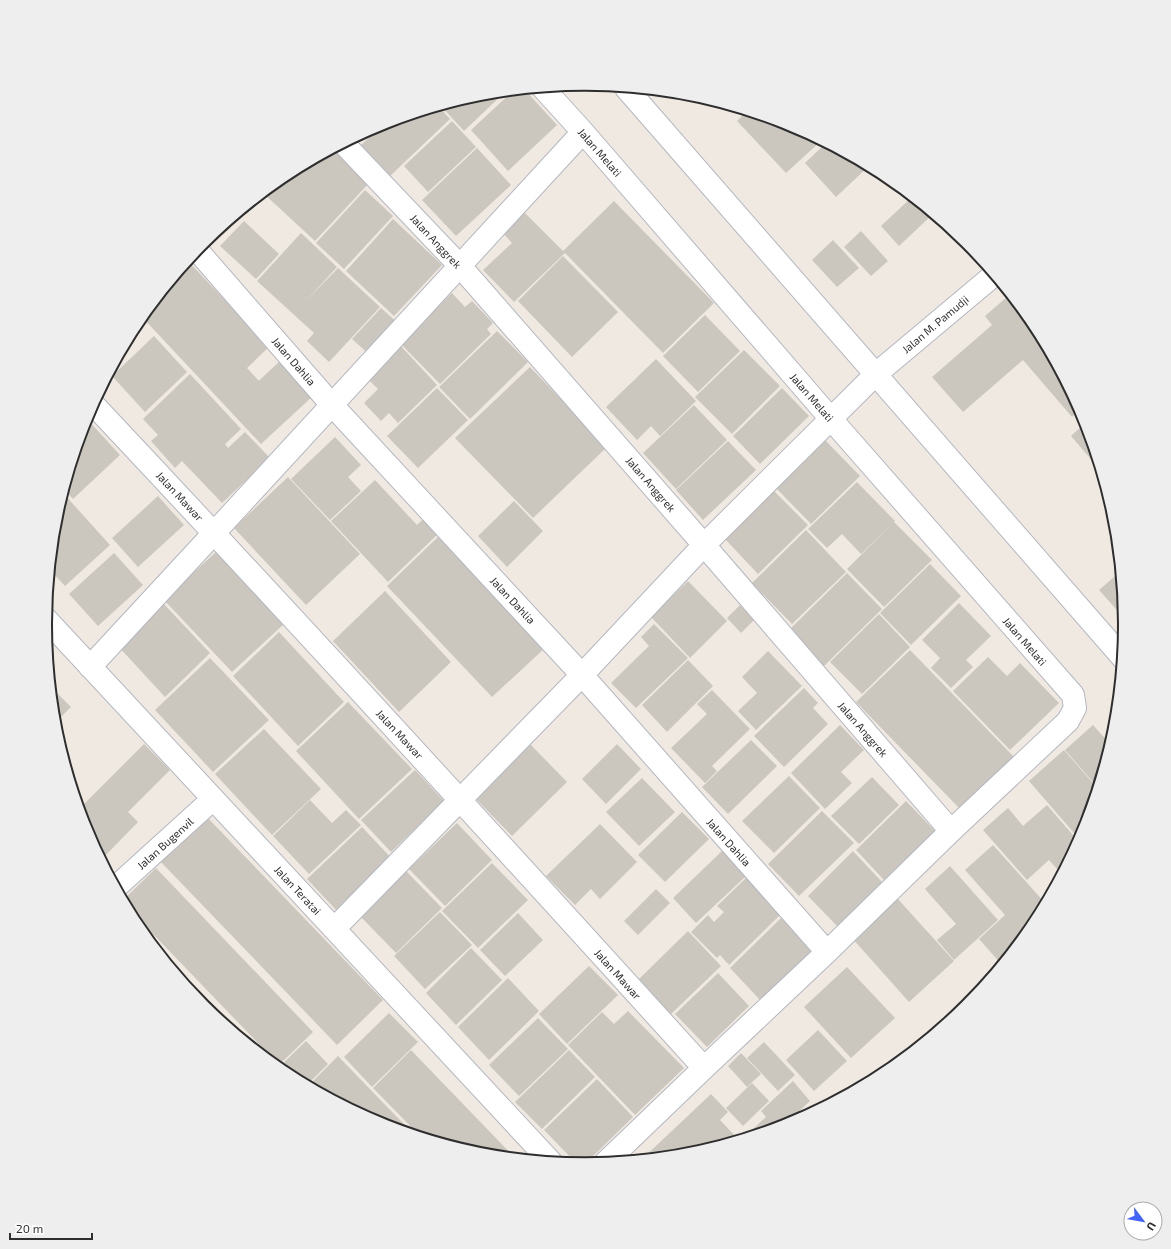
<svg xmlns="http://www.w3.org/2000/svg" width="1171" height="1249" viewBox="0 0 1171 1249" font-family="'Exo 2',sans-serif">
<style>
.building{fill:#cbc7bf}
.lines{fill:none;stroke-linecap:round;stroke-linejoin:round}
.street-casing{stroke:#b4b7c1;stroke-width:24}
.street{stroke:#fff;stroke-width:22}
.labels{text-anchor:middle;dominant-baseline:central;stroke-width:3.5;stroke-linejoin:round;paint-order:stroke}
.street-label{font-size:11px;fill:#2e2e2e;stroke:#fff}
.rim{fill:none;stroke:#2e2e2e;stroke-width:2}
</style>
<rect width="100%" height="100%" fill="#efe9e1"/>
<path class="building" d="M 525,90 L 557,125 L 508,171 L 471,130 L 513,91 Z
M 505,92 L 464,131 L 441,106 L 480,94 Z
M 439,107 L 450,119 L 390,176 L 361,145 L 384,124 Z
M 747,111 L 793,125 L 821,141 L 786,173 L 737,121 Z
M 452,121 L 476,147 L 428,192 L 404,166 Z
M 378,126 L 371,133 L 368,131 Z
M 826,143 L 869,166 L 836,197 L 805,163 Z
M 477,148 L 511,185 L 456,236 L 422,200 Z
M 335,150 L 370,182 L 315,241 L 263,193 L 285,175 L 287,174 L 289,176 L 294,171 L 320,156 L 325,160 Z
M 365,190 L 393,216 L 344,269 L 316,243 Z
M 912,197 L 933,214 L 899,246 L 881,226 Z
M 614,201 L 714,303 L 663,353 L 563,251 Z
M 521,209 L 565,253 L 514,302 L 483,270 L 512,243 L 500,230 Z
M 393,219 L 442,265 L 394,316 L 346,271 Z
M 244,221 L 279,254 L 256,279 L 220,246 Z
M 861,231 L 888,261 L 871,276 L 844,247 Z
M 301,233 L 337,267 L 306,301 L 338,268 L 380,307 L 329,362 L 307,341 L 314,333 L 257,281 Z
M 833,240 L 859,268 L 837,287 L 812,260 Z
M 563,256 L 618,312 L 572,357 L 518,301 Z
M 188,261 L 269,347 L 247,368 L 259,381 L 235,403 L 280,361 L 313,396 L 261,444 L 142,317 Z
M 452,293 L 465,307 L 472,301 L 493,323 L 487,329 L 491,334 L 440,384 L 400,343 Z
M 1008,296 L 1018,307 L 1019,305 L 1035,324 L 1080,409 L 1072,417 L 1023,360 L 963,412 L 932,377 L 992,325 L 985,316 Z
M 381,308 L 400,325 L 371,356 L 352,339 Z
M 705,315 L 740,351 L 698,392 L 663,356 Z
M 497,331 L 528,362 L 470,419 L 439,387 Z
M 154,336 L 187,372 L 145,412 L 112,376 Z
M 399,344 L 437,385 L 398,423 L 389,413 L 381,421 L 364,403 L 378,389 L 366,377 Z
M 744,350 L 780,386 L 732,434 L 695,397 Z
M 656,359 L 696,401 L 660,436 L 651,426 L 637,440 L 606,407 Z
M 530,367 L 607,447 L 533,518 L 455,438 Z
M 190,374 L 241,429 L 225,444 L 228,448 L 245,432 L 270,458 L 222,503 L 182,461 L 175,468 L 151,441 L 158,435 L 143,419 Z
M 437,388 L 468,420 L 418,468 L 387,436 Z
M 782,388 L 809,416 L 760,464 L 733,436 Z
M 694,405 L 727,440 L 676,489 L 643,453 Z
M 87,419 L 120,455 L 73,499 L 64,489 L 85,420 Z
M 1086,422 L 1100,466 L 1101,471 L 1071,436 Z
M 335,437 L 361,465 L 348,477 L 361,491 L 330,520 L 291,479 Z
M 825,440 L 860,476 L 811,524 L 776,488 Z
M 728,441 L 756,470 L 703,520 L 676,490 Z
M 288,477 L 360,554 L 306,605 L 234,528 Z
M 375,480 L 417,525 L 424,518 L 439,533 L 388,582 L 331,521 Z
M 857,482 L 895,521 L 861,554 L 842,534 L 827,548 L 808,529 Z
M 773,490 L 808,525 L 758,574 L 724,538 Z
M 63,493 L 110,545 L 65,586 L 50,570 L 55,519 Z
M 158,496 L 184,525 L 138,567 L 112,538 Z
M 514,501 L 543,531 L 507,567 L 478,536 Z
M 894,522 L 932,560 L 884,607 L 847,569 Z
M 806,530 L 846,572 L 792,624 L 752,583 Z
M 440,535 L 546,647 L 492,697 L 387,586 Z
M 217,551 L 285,623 L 232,672 L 164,600 Z
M 114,553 L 143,585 L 98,626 L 69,594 Z
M 930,564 L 961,596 L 911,645 L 880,613 Z
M 1121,571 L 1123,597 L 1125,619 L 1099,590 Z
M 847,573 L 882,609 L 823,667 L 788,631 Z
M 688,581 L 727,621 L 690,658 L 651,617 Z
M 385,591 L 451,662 L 399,712 L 333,641 Z
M 162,602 L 210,653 L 165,697 L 117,645 Z
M 959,603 L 991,636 L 966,660 L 973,667 L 951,688 L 931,668 L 940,658 L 922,640 Z
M 740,605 L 754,620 L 741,633 L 727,618 Z
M 879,614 L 910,647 L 862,694 L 830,662 Z
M 654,624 L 688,658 L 636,708 L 611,683 L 649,646 L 641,637 Z
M 279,632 L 344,702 L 298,746 L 233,676 Z
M 47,641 L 52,646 L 48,650 L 47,647 Z
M 910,650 L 1014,757 L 960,809 L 856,702 Z
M 768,651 L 802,686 L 756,730 L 738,711 L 757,693 L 742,677 Z
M 988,657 L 1007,676 L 1020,663 L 1059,703 L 1010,750 L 953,691 Z
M 210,658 L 269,720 L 213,772 L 155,710 Z
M 688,660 L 713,686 L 667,732 L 642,705 Z
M 51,687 L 71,707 L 55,723 L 53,703 Z
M 804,688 L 818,703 L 813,708 L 828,724 L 784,767 L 754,736 Z
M 712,690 L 750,729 L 712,766 L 717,771 L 705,783 L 671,748 L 707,714 L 697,704 Z
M 348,702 L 412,769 L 359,819 L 296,751 Z
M 840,725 L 864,750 L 841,772 L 852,783 L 825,809 L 791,773 Z
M 1093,725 L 1111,745 L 1098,788 L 1065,750 Z
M 264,729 L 321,789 L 272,835 L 215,774 Z
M 751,740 L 777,766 L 728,814 L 702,787 Z
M 144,744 L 170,770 L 128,812 L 138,822 L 101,860 L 86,831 L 79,809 Z
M 530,744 L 567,782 L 512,836 L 475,798 Z
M 617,744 L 641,769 L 606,804 L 582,779 Z
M 1064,750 L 1098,789 L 1085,832 L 1080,840 L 1029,781 Z
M 415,770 L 444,801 L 391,852 L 361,820 Z
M 789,776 L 820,808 L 774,853 L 742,821 Z
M 872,777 L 899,805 L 859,844 L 831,816 Z
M 642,778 L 675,812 L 639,846 L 606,812 Z
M 310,800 L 332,823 L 346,810 L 361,825 L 309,874 L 273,836 Z
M 906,801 L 935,831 L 884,880 L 856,850 Z
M 1047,805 L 1079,842 L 1071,857 L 1057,869 L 1049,860 L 1027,880 L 983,830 L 1008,808 L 1023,826 Z
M 822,811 L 854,843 L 799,896 L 768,864 Z
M 682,812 L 709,839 L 665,882 L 638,855 Z
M 205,815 L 383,1000 L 337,1045 L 159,860 Z
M 457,823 L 492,860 L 445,906 L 409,869 Z
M 600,824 L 637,862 L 600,899 L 591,889 L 575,905 L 546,876 Z
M 362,827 L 395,862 L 340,914 L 307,879 Z
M 993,845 L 1046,904 L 1035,925 L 1002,965 L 979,939 L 1005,915 L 965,870 Z
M 722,851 L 746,876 L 696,923 L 673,898 Z
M 853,851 L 882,882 L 837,926 L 808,896 Z
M 492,863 L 528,900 L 478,948 L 442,911 Z
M 950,866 L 998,920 L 954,960 L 937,940 L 956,924 L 925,889 Z
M 156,868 L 313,1032 L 279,1065 L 127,907 L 123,900 Z
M 406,871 L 442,908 L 396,953 L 360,916 Z
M 746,878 L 781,914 L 729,965 L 720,955 L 717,958 L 691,932 L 708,915 L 714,922 L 724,912 L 717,906 Z
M 656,889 L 670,903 L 638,935 L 624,921 Z
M 897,898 L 954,961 L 909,1002 L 852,938 Z
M 440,912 L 472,945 L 425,989 L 394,956 Z
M 518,913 L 543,940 L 505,976 L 480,950 Z
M 781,918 L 814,952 L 762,1002 L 730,968 Z
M 688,931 L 721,966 L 671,1014 L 638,980 Z
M 471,948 L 502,980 L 456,1025 L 426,993 Z
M 589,966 L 618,995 L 567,1044 L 539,1014 Z
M 847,967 L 895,1018 L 851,1058 L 804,1007 Z
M 718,973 L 749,1006 L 707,1047 L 675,1014 Z
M 508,978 L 539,1011 L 489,1060 L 458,1027 Z
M 628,1011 L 684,1068 L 635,1115 L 568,1045 L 602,1012 L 614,1024 Z
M 389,1013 L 418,1042 L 372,1087 L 344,1057 Z
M 538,1018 L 568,1049 L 519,1096 L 489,1065 Z
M 818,1030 L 847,1061 L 814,1091 L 786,1060 Z
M 306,1041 L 328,1064 L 307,1085 L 285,1074 L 278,1068 Z
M 764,1042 L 795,1075 L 778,1091 L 747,1058 Z
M 411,1050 L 436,1076 L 515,1158 L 480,1155 L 420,1136 L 373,1088 Z
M 569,1050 L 595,1077 L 542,1129 L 515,1102 Z
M 741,1053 L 761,1074 L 747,1087 L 728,1066 Z
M 338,1056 L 394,1114 L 414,1134 L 378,1124 L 308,1086 Z
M 597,1079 L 633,1117 L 584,1165 L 577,1164 L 544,1130 Z
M 793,1081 L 810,1101 L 782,1127 L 741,1140 L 766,1117 L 761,1111 Z
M 752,1083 L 769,1101 L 743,1126 L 726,1108 Z
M 711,1094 L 728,1112 L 720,1120 L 738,1139 L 736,1141 L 691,1155 L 641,1160 Z"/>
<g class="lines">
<g class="street-casing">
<path id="street" d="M 543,88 L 583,132 L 831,419 L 1073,695 L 1075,708 L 1068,721 L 951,831 L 827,952 L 704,1068 L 605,1163
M 626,88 L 1123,658
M 344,144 L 460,266 L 704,545 L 951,831
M 197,250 L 332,405 L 582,675 L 827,952
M 93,404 C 299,623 502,845 704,1068
M 46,619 L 551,1162
M 90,667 L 214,533 L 583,132
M 116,887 L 213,799
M 334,929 L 582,675 L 704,545 L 876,374 L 994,275"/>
</g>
<use href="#street" class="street"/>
</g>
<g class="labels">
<g class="street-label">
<text transform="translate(600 152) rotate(49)">Jalan Melati</text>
<text transform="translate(436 241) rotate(47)">Jalan Anggrek</text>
<text transform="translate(935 324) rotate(-40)">Jalan M. Pamudji</text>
<text transform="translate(294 361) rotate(49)">Jalan Dahlia</text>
<text transform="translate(812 397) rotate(49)">Jalan Melati</text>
<text transform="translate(651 484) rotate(49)">Jalan Anggrek</text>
<text transform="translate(180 496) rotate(47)">Jalan Mawar</text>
<text transform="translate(513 600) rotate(47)">Jalan Dahlia</text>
<text transform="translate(1025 641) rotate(49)">Jalan Melati</text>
<text transform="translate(863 729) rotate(49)">Jalan Anggrek</text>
<text transform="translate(400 734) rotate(47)">Jalan Mawar</text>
<text transform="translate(729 842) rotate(48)">Jalan Dahlia</text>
<text transform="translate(165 843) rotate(-42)">Jalan Bugenvil</text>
<text transform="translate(298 890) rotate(47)">Jalan Teratai</text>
<text transform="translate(618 974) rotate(48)">Jalan Mawar</text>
</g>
</g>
<path d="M0 0H1171V1249H0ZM52 624a533 533 0 1 1 1066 0a533 533 0 1 1-1066 0Z" fill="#eee" fill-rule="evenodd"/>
<path class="rim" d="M52 624a533 533 0 1 1 1066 0a533 533 0 1 1-1066 0Z"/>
<g transform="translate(1143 1221) rotate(122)"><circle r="19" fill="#ffffff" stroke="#ababab"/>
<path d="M0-3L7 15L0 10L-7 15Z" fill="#4264fb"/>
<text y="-6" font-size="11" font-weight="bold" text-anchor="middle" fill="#2e2e2e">U</text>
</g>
<path d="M10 1233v6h82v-6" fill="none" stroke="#2e2e2e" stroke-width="2"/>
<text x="16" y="1233" font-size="12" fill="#2e2e2e" stroke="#ffffff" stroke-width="3" paint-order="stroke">20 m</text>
</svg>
